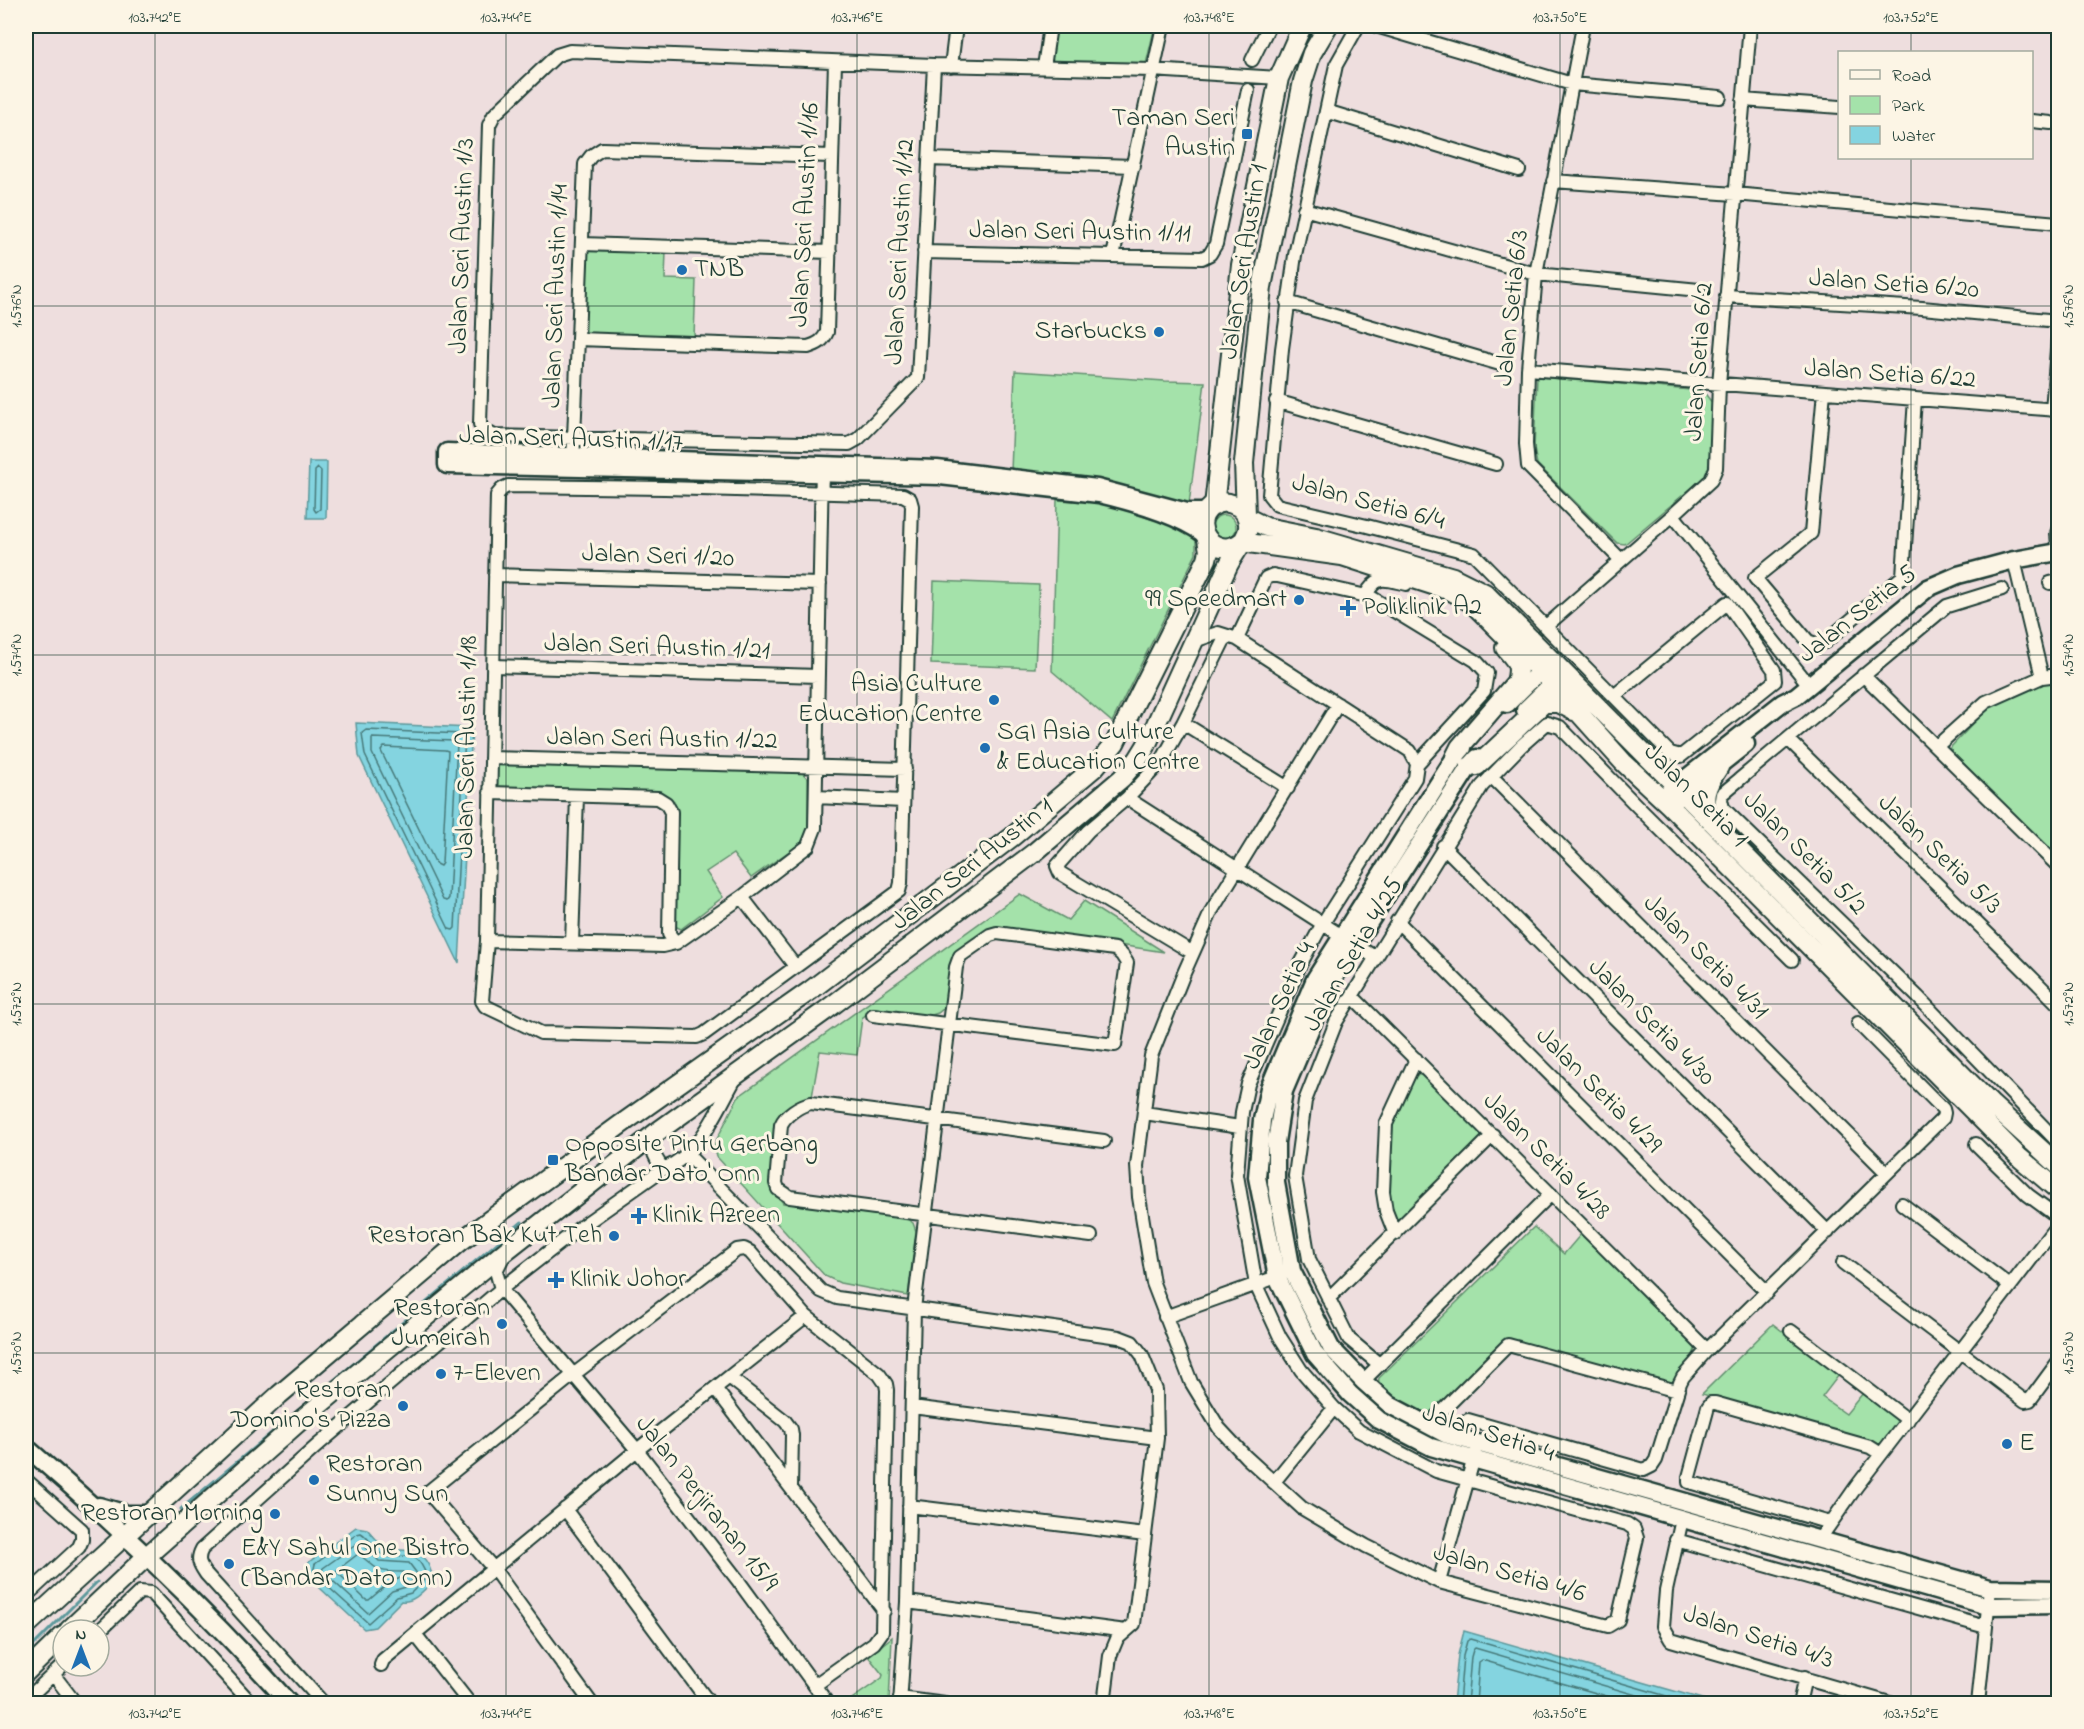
<svg xmlns="http://www.w3.org/2000/svg" width="2084" height="1729" viewBox="0 0 2084 1729" font-family="'Indie Flower',sans-serif">
<style>
.green{fill:#a4e2aa;stroke:#62906f;stroke-width:1.5}
.water{fill:#84d4e0;stroke:#5c989b;stroke-width:1.5}
.lines{fill:none;stroke-linecap:round;stroke-linejoin:round}
.shore{stroke:#477979;stroke-width:1.5}
.stream{stroke:#5c989b;stroke-width:3}
.street-casing{stroke:#1f3d34;stroke-width:16}
.secondary-casing{stroke:#1f3d34;stroke-width:21}
.primary-casing{stroke:#1f3d34;stroke-width:22}
.street{stroke:#fcf5e5;stroke-width:12}
.secondary{stroke:#fcf5e5;stroke-width:16}
.primary{stroke:#fcf5e5;stroke-width:18}
.ticks{fill:none;stroke:#1f3d34;stroke-width:1.5;stroke-opacity:0.45}
.poi-dot{fill:#1f6fb2;stroke:#fcf5e5;stroke-width:2}
.labels{text-anchor:middle;dominant-baseline:central;stroke-width:6;stroke-linejoin:round;paint-order:stroke}
.poi-label{font-size:26px;fill:#1f3d34;stroke:#fcf5e5;text-anchor:start}
.street-label{font-size:26px;fill:#1f3d34;stroke:#fcf5e5}
.neatline{fill:none;stroke:#1f3d34;stroke-width:2}
.ticks-label{font-size:15px;text-anchor:middle;fill:#1f3d34}
</style>
<rect width="100%" height="100%" fill="#eedede"/>
<filter id="ink" filterUnits="userSpaceOnUse"><feTurbulence type="fractalNoise" baseFrequency=".0167" numOctaves="2"/><feDisplacementMap in="SourceGraphic" scale="12" xChannelSelector="R" yChannelSelector="G"/><feConvolveMatrix kernelMatrix="1 2 1 2 8 2 1 2 1" color-interpolation-filters="sRGB"/></filter>
<g filter="url(#ink)">
<path class="green" d="M 1057,26 L 1155,26 L 1146,64 L 1051,61 Z
M 582,249 L 666,252 L 665,279 L 696,280 L 694,337 L 579,333 Z
M 1015,371 L 1165,381 L 1205,382 L 1189,504 L 1100,480 L 1011,471 Z
M 1537,377 L 1703,391 L 1713,404 L 1708,474 L 1625,544 L 1617,543 L 1537,464 L 1534,449 Z
M 1057,500 L 1114,503 L 1138,515 L 1188,530 L 1196,541 L 1196,554 L 1112,722 L 1052,671 Z
M1212 527a12 12 0 1 1 24 0a12 12 0 1 1-24 0Z
M 934,581 L 1039,585 L 1035,668 L 931,664 Z
M 2058,680 L 2058,850 L 2055,854 L 1949,749 L 1989,707 L 2043,682 Z
M 496,764 L 801,771 L 808,779 L 808,828 L 801,843 L 751,878 L 733,854 L 706,872 L 723,897 L 681,929 L 675,926 L 674,801 L 659,792 L 495,788 Z
M 1020,894 L 1068,920 L 1084,901 L 1164,952 L 997,926 L 987,929 L 953,956 L 944,1008 L 938,1013 L 929,1016 L 874,1008 L 862,1018 L 857,1055 L 820,1051 L 812,1097 L 801,1101 L 777,1122 L 769,1183 L 783,1203 L 907,1219 L 913,1223 L 916,1231 L 908,1296 L 840,1283 L 825,1276 L 717,1157 L 714,1145 L 738,1097 Z
M 1414,1075 L 1425,1075 L 1484,1135 L 1399,1224 C 1384,1200 1385,1149 1393,1122 C 1397,1106 1407,1090 1414,1075 Z
M 1534,1227 L 1564,1254 L 1581,1234 L 1696,1347 L 1692,1358 L 1672,1382 L 1665,1383 L 1503,1343 L 1429,1417 L 1393,1397 L 1378,1385 L 1379,1378 Z
M 1773,1324 L 1839,1375 L 1822,1397 L 1846,1414 L 1863,1393 L 1895,1416 L 1898,1426 L 1884,1443 L 1879,1444 L 1702,1394 Z
M 892,1637 L 889,1703 L 846,1703 L 882,1678 L 883,1675 L 868,1656 Z"/>
<path class="water" d="M 309,462 L 327,462 L 326,518 L 307,518 Z
M 356,723 L 472,728 L 459,963 L 359,756 Z
M 356,1527 L 367,1529 L 385,1549 C 403,1552 418,1546 428,1564 C 431,1570 433,1575 432,1582 C 424,1590 414,1603 401,1601 L 375,1627 L 364,1629 L 307,1576 L 309,1562 Z
M 1464,1631 L 1716,1703 L 1453,1703 L 1458,1655 Z"/>
<g class="lines">
<path class="shore" d="M 318,468 L 321,471 L 320,509 L 316,512 L 314,509 L 315,471 Z
M 366,730 L 463,734 L 465,735 L 455,928 L 453,930 L 449,929 L 365,755 L 362,733 Z
M 372,738 L 455,741 L 457,743 L 449,898 L 447,901 L 443,900 L 372,753 Z
M 384,747 L 445,750 L 448,751 L 442,863 L 440,866 L 436,864 L 381,751 Z
M 361,1533 C 369,1538 374,1548 381,1554 C 399,1565 414,1540 427,1577 L 411,1593 L 397,1597 L 368,1623 L 313,1573 L 315,1564 L 357,1534 Z
M 360,1542 L 379,1561 L 409,1563 L 418,1575 L 406,1587 L 392,1591 L 368,1613 L 322,1571 L 323,1568 Z
M 358,1554 C 380,1569 372,1572 403,1572 L 405,1576 L 389,1583 L 369,1600 L 366,1600 L 336,1571 Z
M 1459,1704 L 1463,1656 L 1467,1641 L 1470,1639 L 1694,1704
M 1467,1704 L 1471,1657 L 1473,1650 L 1475,1648 L 1667,1704
M 1476,1704 L 1479,1662 L 1482,1660 L 1634,1704"/>
<path class="stream" d="M 181,1509 L 522,1222
M 26,1653 L 97,1582"/>
<g class="street-casing">
<path id="street" d="M 1358,26 L 1336,65 L 1295,255 L 1282,349 L 1269,495 L 1277,505 L 1367,526 L 1474,554 L 1670,753 L 1681,756 L 1775,681 L 1774,670 L 1727,603 L 1614,696
M 1376,26 L 1572,84 L 1720,97
M 1583,26 L 1536,274 L 1528,369 L 1526,444 L 1528,466 L 1621,560
M 1252,60 L 1269,26
M 934,65 L 918,378 L 858,439 L 849,444 L 494,436 L 482,429 L 480,424 L 489,125 L 494,115 L 557,55 L 570,51 L 934,65 L 1152,70 L 1279,78
M 951,66 L 956,26
M 1044,67 L 1050,26
M 1743,100 L 1840,107
M 1326,111 L 1519,170
M 2032,121 L 2051,123
M 929,159 L 1133,166
M 1553,181 L 1735,194 L 2058,223
M 1304,209 L 1536,274 L 1699,290
M 582,244 L 830,252
M 924,252 L 1202,258 L 1210,254 L 1216,244 L 1248,90
M 1113,256 L 1163,26
M 1726,296 L 1922,308 L 2058,321
M 1287,302 L 1500,364
M 578,339 L 808,347 C 818,344 823,341 827,332 L 835,62
M 1528,369 L 2058,410
M 1824,392 L 1811,533 L 1755,578 L 1808,641 L 1816,644 L 1825,642 L 1903,576 L 1915,399
M 1276,401 L 1496,464
M 2052,410 L 2058,337
M 573,463 L 585,164 L 591,156 L 602,149 L 832,156
M 508,486 L 665,488 L 903,495 L 910,499 L 912,506 L 901,883 L 899,891 L 704,1034 L 697,1037 L 541,1033 L 485,1006 L 482,1001 L 487,941 L 497,495 L 502,489 Z
M 1673,515 L 1809,685
M 2058,530 L 2057,533 L 2058,546
M 2014,560 L 2042,677
M 495,575 L 820,584
M 2050,583 L 2058,581
M 2002,589 L 1947,606 L 1722,794 L 1721,800 L 1723,808 L 1918,997 L 2058,1142
M 1365,596 C 1378,574 1383,579 1406,584
M 1545,627 L 1673,515 L 1711,480 L 1716,468 L 1719,384 L 1750,26
M 1237,639 L 1266,578 L 1273,575 L 1371,597 L 1476,661 L 1487,673 L 1484,691 L 1417,764
M 1194,641 L 1218,633 L 1237,639 L 1410,751 L 1417,764
M 494,666 L 818,676
M 1863,675 L 2058,866
M 1338,704 L 1212,910 L 1184,973 L 1151,1056 L 1137,1166 L 1139,1197 L 1153,1283 L 1191,1382 L 1219,1428 L 1246,1457 L 1302,1508 L 1366,1546 L 1439,1582 L 1608,1626 L 1618,1620 L 1637,1538 L 1634,1529 L 1627,1524 L 1436,1471 L 1359,1431 L 1334,1408 L 1301,1370 L 1280,1337 L 1256,1285 L 1237,1175 L 1242,1112 L 1248,1084 L 1299,967 L 1323,923 L 1415,778 L 1417,764
M 1183,723 L 1288,788
M 1788,739 C 1878,828 1970,914 2058,1004
M 1937,746 L 1986,702 L 2042,677 L 2058,675
M 491,758 L 905,769
M 1491,776 L 1887,1173
M 490,793 L 658,798 L 666,803 L 671,812 L 669,934 L 676,943
M 816,797 L 903,801
M 1127,798 L 1376,958
M 1443,846 L 1828,1232
M 742,897 L 795,966
M 1397,921 L 1767,1292
M 487,941 L 663,946 L 676,943 L 742,897 L 808,846 L 815,828 L 822,466
M 572,943 L 577,796
M 1193,953 L 1060,873 L 1057,866 L 1088,831 L 1127,798 L 1161,762 L 1183,723 L 1223,642 L 1228,636
M 1352,996 L 1707,1350
M 873,1015 L 1115,1045 L 1127,963 L 1122,955 L 1115,949 L 997,933 L 990,935 L 960,956 L 956,967 L 914,1309 L 907,1602 L 900,1704
M 1144,1113 L 1240,1127
M 656,1133 C 650,1149 653,1155 663,1169
M 1976,1144 L 2028,1195 L 2058,1217
M 687,1154 L 821,1291 L 837,1298 L 1119,1337 L 1132,1342 L 1142,1355 L 1156,1390 L 1157,1438 L 1134,1624 L 1117,1639 L 1110,1656 L 1104,1704
M 1902,1204 L 2010,1286
M 1395,1234 L 1386,1211 L 1383,1192 L 1386,1124 L 1416,1059
M 1091,1236 L 790,1197 L 778,1189 L 776,1183 L 781,1125 C 785,1115 800,1105 811,1103 L 1104,1141
M 503,1257 L 496,1271 L 501,1289 L 637,1450 L 737,1579 L 828,1704
M 1843,1263 L 2025,1401 L 2030,1400 L 2058,1362
M 1328,1299 L 1493,1135
M 1165,1317 L 1282,1275
M 1791,1331 L 1908,1420
M 1380,1365 L 1349,1339 L 1309,1259 L 1295,1176 L 1305,1101 L 1336,1022 L 1352,996 L 1482,786 L 1521,746 L 1547,723 L 1560,727 L 1638,807 L 1792,960
M 729,1377 L 785,1421 L 791,1429 L 792,1435 L 791,1488
M 1363,1381 L 1551,1194
M 715,1388 L 884,1611
M 912,1407 L 1157,1438
M 1436,1417 L 1508,1345 L 1677,1391
M 1468,1420 L 1644,1470 L 1652,1466 L 1656,1460 L 1680,1383 L 1683,1377 L 1707,1350 L 1943,1118 L 1944,1113 L 1943,1109 L 1858,1023
M 26,1480 L 82,1530 L 82,1540 L 79,1547 L 26,1596
M 1274,1482 L 1334,1408
M 909,1506 L 1145,1535
M 565,1509 L 710,1704
M 1682,1519 L 1666,1591 L 1663,1626 L 1671,1640 L 1893,1704
M 1830,1523 L 1689,1482 L 1689,1477 L 1708,1407 L 1711,1403 L 1715,1403 L 1870,1447 L 1881,1454
M 1676,1540 L 1986,1627
M 1819,1540 L 1856,1487 L 2058,1224
M 1439,1582 L 1475,1454
M 907,1602 L 1126,1631
M 99,1631 L 140,1592 L 151,1593 L 252,1704
M 415,1634 L 470,1704
M 381,1665 L 383,1660 L 637,1450 L 806,1316
M 53,1674 L 76,1704
M 900,1698 L 945,1704
M 26,1700 L 63,1665
M 324,1704 L 206,1574 C 200,1565 196,1560 202,1549 L 319,1444 L 501,1289 L 578,1229 L 663,1169 C 700,1155 716,1112 735,1079
M 592,1704 L 493,1568 L 428,1492 L 573,1375 L 737,1250 L 744,1249 L 750,1252 L 806,1316 L 879,1374 L 886,1384 L 887,1390 L 882,1632 L 874,1643 L 815,1685
M 1799,1704 L 1805,1677
M 1978,1704 L 1990,1588"/>
</g>
<g class="secondary-casing">
<path id="secondary" d="M 1204,534 C 1176,514 1133,502 1099,494 L 940,476 L 447,465 L 447,452 L 937,469 L 1097,488 L 1187,512 L 1207,512
M 1507,704 L 1550,661
M 1525,710 L 1562,674
M 1463,748 L 1455,757 L 1315,979 L 1269,1088 L 1262,1120 L 1257,1177 L 1277,1277 L 1315,1354 L 1350,1394 L 1379,1420 L 1431,1447 L 1988,1606 L 2058,1605
M 1477,758 L 1469,767 L 1329,985 L 1284,1091 L 1276,1142 L 1276,1183 L 1292,1271 L 1331,1348 L 1363,1381 L 1390,1405 L 1445,1434 L 1990,1588 L 2058,1589
M 1666,794 L 1782,703 L 1796,696 L 1928,588 L 1958,575 L 2014,560 L 2058,552
M 1674,801 L 1746,744
M 26,1447 C 119,1527 208,1612 290,1704
M 99,1506 L 127,1514 L 149,1514"/>
</g>
<g class="primary-casing">
<path id="primary" d="M 1214,506 L 1241,265 L 1279,78 L 1302,26
M 1246,514 L 1244,463 L 1262,287 L 1303,81 L 1312,53 L 1328,26
M 1248,518 L 1266,527 L 1316,537 L 1453,577 L 1485,593 L 1992,1105 L 2058,1165
M 1241,542 L 1342,556 L 1451,591 L 1472,603 L 1552,683 L 1623,762 L 1669,805 L 2020,1158 L 2058,1190
M 1455,757 L 1460,747 L 1516,682 C 1521,664 1516,661 1505,648
M 1469,767 L 1477,766 L 1544,703 L 1559,703 L 1574,711
M 1711,820 C 1700,798 1706,786 1719,767
M 26,1626 L 279,1395 L 461,1241 L 620,1125 L 811,990 L 1012,837 L 1095,767 L 1115,743 L 1207,559 L 1209,551 L 1207,539
M 69,1630 L 148,1555 L 301,1420 L 508,1249 L 657,1132 L 825,1011 L 1035,852 L 1122,778 L 1138,759 L 1146,746 C 1173,687 1200,627 1227,568 C 1232,556 1247,539 1248,528 C 1249,517 1243,507 1232,504 C 1225,501 1217,503 1211,507 C 1188,526 1215,561 1241,542
M 26,1672 L 63,1636"/>
</g>
<use href="#street" class="street"/>
<use href="#secondary" class="secondary"/>
<use href="#primary" class="primary"/>
</g>
</g>
<path class="ticks" d="M 155,26 L 155,1704M 506,26 L 506,1704M 857,26 L 857,1704M 1209,26 L 1209,1704M 1560,26 L 1560,1704M 1911,26 L 1911,52M 1911,158 L 1911,1704M 26,306 L 2058,306M 26,655 L 2058,655M 26,1004 L 2058,1004M 26,1353 L 2058,1353M 26,1702 L 2058,1702"/>
<g class="poi-dot">
<rect x="1241" y="128" width="12" height="12" rx="3"/>
<circle cx="682" cy="270" r="6"/>
<circle cx="1159" cy="332" r="6"/>
<circle cx="1299" cy="600" r="6"/>
<path d="M1345 599h6v6h6v6h-6v6h-6v-6h-6v-6h6z"/>
<circle cx="994" cy="700" r="6"/>
<circle cx="985" cy="748" r="6"/>
<rect x="547" y="1154" width="12" height="12" rx="3"/>
<path d="M636 1207h6v6h6v6h-6v6h-6v-6h-6v-6h6z"/>
<circle cx="614" cy="1236" r="6"/>
<path d="M553 1271h6v6h6v6h-6v6h-6v-6h-6v-6h6z"/>
<circle cx="502" cy="1324" r="6"/>
<circle cx="441" cy="1374" r="6"/>
<circle cx="403" cy="1406" r="6"/>
<circle cx="2007" cy="1444" r="6"/>
<circle cx="314" cy="1480" r="6"/>
<circle cx="275" cy="1514" r="6"/>
<circle cx="229" cy="1564" r="6"/>
</g>
<g class="labels">
<g class="poi-label">
<text x="1235" y="119" text-anchor="end">Taman Seri<tspan x="1235" dy="30">Austin</tspan></text>
<text x="694" y="270">TNB</text>
<text x="1147" y="332" text-anchor="end">Starbucks</text>
<text x="1287" y="600" text-anchor="end">99 Speedmart</text>
<text x="1362" y="608">Poliklinik A2</text>
<text x="982" y="685" text-anchor="end">Asia Culture<tspan x="982" dy="30">Education Centre</tspan></text>
<text x="997" y="733">SGI Asia Culture<tspan x="997" dy="30">&amp; Education Centre</tspan></text>
<text x="565" y="1145">Opposite Pintu Gerbang<tspan x="565" dy="30">Bandar Dato' Onn</tspan></text>
<text x="652" y="1216">Klinik Azreen</text>
<text x="602" y="1236" text-anchor="end">Restoran Bak Kut Teh</text>
<text x="570" y="1280">Klinik Johor</text>
<text x="490" y="1309" text-anchor="end">Restoran<tspan x="490" dy="30">Jumeirah</tspan></text>
<text x="453" y="1374">7-Eleven</text>
<text x="391" y="1391" text-anchor="end">Restoran<tspan x="391" dy="30">Domino's Pizza</tspan></text>
<text x="2019" y="1444">E</text>
<text x="326" y="1465">Restoran<tspan x="326" dy="30">Sunny Sun</tspan></text>
<text x="263" y="1514" text-anchor="end">Restoran Morning</text>
<text x="241" y="1549">E&amp;Y Sahul One Bistro<tspan x="241" dy="30">(Bandar Dato Onn)</tspan></text>
</g>
<g class="street-label">
<text transform="translate(806 215) rotate(-87)">Jalan Seri Austin 1/16</text>
<text transform="translate(1080 233) rotate(1)">Jalan Seri Austin 1/11</text>
<text transform="translate(463 246) rotate(-88)">Jalan Seri Austin 1/3</text>
<text transform="translate(901 252) rotate(-87)">Jalan Seri Austin 1/12</text>
<text transform="translate(1245 262) rotate(-81)">Jalan Seri Austin 1</text>
<text transform="translate(1894 285) rotate(4)">Jalan Setia 6/20</text>
<text transform="translate(557 296) rotate(-88)">Jalan Seri Austin 1/14</text>
<text transform="translate(1513 308) rotate(-84)">Jalan Setia 6/3</text>
<text transform="translate(1700 362) rotate(-86)">Jalan Setia 6/2</text>
<text transform="translate(1890 375) rotate(4)">Jalan Setia 6/22</text>
<text transform="translate(571 440) rotate(2)">Jalan Seri Austin 1/17</text>
<text transform="translate(1368 503) rotate(15)">Jalan Setia 6/4</text>
<text transform="translate(658 557) rotate(2)">Jalan Seri 1/20</text>
<text transform="translate(1858 615) rotate(-38)">Jalan Setia 5</text>
<text transform="translate(657 648) rotate(2)">Jalan Seri Austin 1/21</text>
<text transform="translate(662 740) rotate(1)">Jalan Seri Austin 1/22</text>
<text transform="translate(468 747) rotate(-89)">Jalan Seri Austin 1/18</text>
<text transform="translate(1695 796) rotate(45)">Jalan Setia 1</text>
<text transform="translate(1804 854) rotate(45)">Jalan Setia 5/2</text>
<text transform="translate(1939 855) rotate(44)">Jalan Setia 5/3</text>
<text transform="translate(973 865) rotate(-38)">Jalan Seri Austin 1</text>
<text transform="translate(1354 955) rotate(-60)">Jalan Setia 4/25</text>
<text transform="translate(1705 958) rotate(45)">Jalan Setia 4/31</text>
<text transform="translate(1280 1006) rotate(-65)">Jalan Setia 4</text>
<text transform="translate(1651 1023) rotate(45)">Jalan Setia 4/30</text>
<text transform="translate(1598 1091) rotate(45)">Jalan Setia 4/29</text>
<text transform="translate(1546 1157) rotate(45)">Jalan Setia 4/28</text>
<text transform="translate(1488 1434) rotate(18)">Jalan Setia 4</text>
<text transform="translate(706 1504) rotate(52)">Jalan Perjiranan 15/9</text>
<text transform="translate(1509 1574) rotate(16)">Jalan Setia 4/6</text>
<text transform="translate(1758 1638) rotate(18)">Jalan Setia 4/3</text>
</g>
</g>
<rect width="2084" height="1729" fill="none" stroke="#fcf5e5" stroke-width="66"/>
<rect x="1838" y="51" width="195" height="108" fill="#fcf5e5" stroke="#a4ab9e" stroke-width="1.5"/>
<rect x="1850" y="70" width="30" height="9" fill="#fcf5e5" stroke="#a4ab9e" stroke-width="1.5"/>
<text x="1892" y="81" font-size="18" fill="#1f3d34">Road</text>
<rect x="1850" y="96" width="30" height="18" fill="#a4e2aa" stroke="#a4ab9e" stroke-width="1.5"/>
<text x="1892" y="111" font-size="18" fill="#1f3d34">Park</text>
<rect x="1850" y="126" width="30" height="18" fill="#84d4e0" stroke="#a4ab9e" stroke-width="1.5"/>
<text x="1892" y="141" font-size="18" fill="#1f3d34">Water</text>
<g transform="translate(81 1648)"><circle r="28" fill="#fcf5e5" stroke="#a4ab9e" stroke-width="1.5"/>
<path d="M0-4.5L10 22L0 15L-10 22Z" fill="#1f6fb2"/>
<text y="-9" font-size="16" font-weight="bold" text-anchor="middle" fill="#1f3d34">N</text>
</g>
<rect x="33" y="33" width="2018" height="1663" class="neatline"/>
<g class="ticks-label">
<text x="155" y="22">103.742°E</text>
<text x="506" y="22">103.744°E</text>
<text x="857" y="22">103.746°E</text>
<text x="1209" y="22">103.748°E</text>
<text x="1560" y="22">103.750°E</text>
<text x="1911" y="22">103.752°E</text>
<text transform="translate(16 306) rotate(-90)" y="5">1.576°N</text>
<text transform="translate(2068 306) rotate(-90)" y="5">1.576°N</text>
<text transform="translate(16 655) rotate(-90)" y="5">1.574°N</text>
<text transform="translate(2068 655) rotate(-90)" y="5">1.574°N</text>
<text transform="translate(16 1004) rotate(-90)" y="5">1.572°N</text>
<text transform="translate(2068 1004) rotate(-90)" y="5">1.572°N</text>
<text transform="translate(16 1353) rotate(-90)" y="5">1.570°N</text>
<text transform="translate(2068 1353) rotate(-90)" y="5">1.570°N</text>
<text x="155" y="1718">103.742°E</text>
<text x="506" y="1718">103.744°E</text>
<text x="857" y="1718">103.746°E</text>
<text x="1209" y="1718">103.748°E</text>
<text x="1560" y="1718">103.750°E</text>
<text x="1911" y="1718">103.752°E</text>
</g>
</svg>
